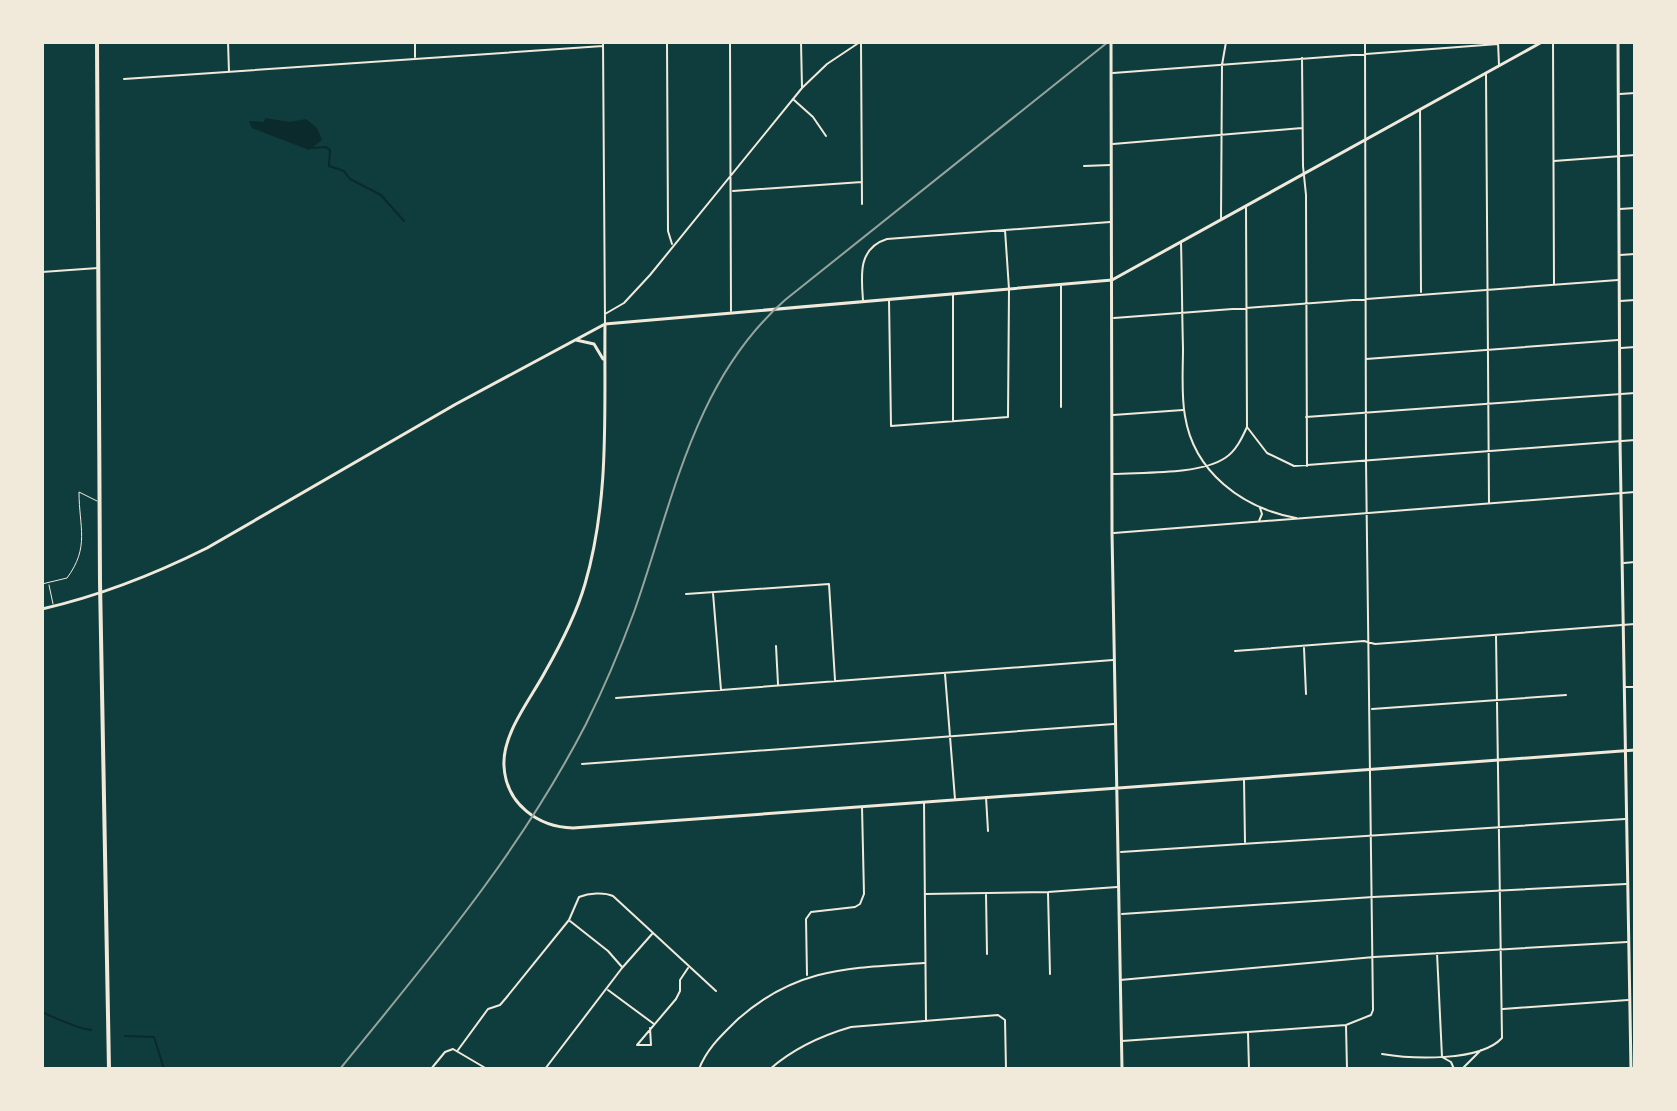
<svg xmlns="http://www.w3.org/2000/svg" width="1677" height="1111" viewBox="0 0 1677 1111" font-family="'Space Grotesk',sans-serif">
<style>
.water{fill:#0a2a2b}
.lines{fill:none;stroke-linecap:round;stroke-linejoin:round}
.stream{stroke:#0a2a2b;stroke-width:2}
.service{stroke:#f1e9da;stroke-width:1}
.minor{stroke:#f1e9da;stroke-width:2}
.tertiary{stroke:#f1e9da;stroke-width:3}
.secondary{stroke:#f1e9da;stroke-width:3}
.primary{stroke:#f1e9da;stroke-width:4}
.rail{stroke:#97a49c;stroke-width:2}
</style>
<rect width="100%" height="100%" fill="#0f3d3e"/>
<path class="water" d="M 265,118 L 290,122 L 306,119 L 317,128 L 322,140 L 309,150 L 252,128 L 249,121 L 264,122 Z"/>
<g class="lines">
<path class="stream" d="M 311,148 L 326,147 L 330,150 L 329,166 L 344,171 L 350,179 L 381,195 L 404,221
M 42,1012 C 55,1018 79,1029 91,1030
M 125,1036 L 154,1037 L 164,1069"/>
<path class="service" d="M 42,584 L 67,578 C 90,547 79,527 79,492 L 97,501
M 49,585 L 53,604"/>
<path class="minor" d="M 228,42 L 229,72
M 415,42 L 415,57
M 603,42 L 605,324
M 667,42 L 668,231 L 672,244
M 730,42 L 731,311
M 801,42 L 802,88
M 1498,42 L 1499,65
M 1553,42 L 1554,284
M 861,43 L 862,204
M 1302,58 L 1303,166 L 1306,195 L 1307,466
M 1113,73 L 1498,44
M 1486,74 L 1489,503
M 124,79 L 603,46
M 1620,94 L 1635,93
M 794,100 L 813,117 L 826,136
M 1420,110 L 1421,292
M 1113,144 L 1302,128
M 1554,161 L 1635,155
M 1084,166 L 1110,165
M 733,191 L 862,182
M 1620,209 L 1635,208
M 1221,219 L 1222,65 L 1226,42
M 1181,243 C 1182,278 1182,313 1183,348 C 1183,370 1181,394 1185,416 C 1194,472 1242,508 1296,518
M 1620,255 L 1635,254
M 42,272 L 98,268
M 953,295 L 953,420
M 863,300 C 861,275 858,248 887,239 L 1110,222
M 889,300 L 891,426 L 1008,417 L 1009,289 L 1005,230
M 1620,301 L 1635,300
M 605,314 L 624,303 L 650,275 L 802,88 L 827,64 L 860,42
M 1114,318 L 1618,280
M 1621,348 L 1635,347
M 1366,359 L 1618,340
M 1061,407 L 1061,286
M 1113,415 L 1183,410
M 1306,417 L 1635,393
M 1247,427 L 1267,453 L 1294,466 L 1635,440
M 1113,474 C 1144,472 1199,475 1225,458 C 1236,451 1242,438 1247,427 L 1246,206
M 1259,521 L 1262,514 L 1260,508
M 1114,533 L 1635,492
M 1624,563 L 1635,562
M 713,593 L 721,690
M 686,594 L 829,584 L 835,680
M 776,646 L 778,684
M 1304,648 L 1306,694
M 1235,651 L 1364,641 L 1375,644 L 1635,624
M 945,674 L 955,799
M 1624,687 L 1635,687
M 616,698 L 1113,660
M 1372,709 L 1566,695
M 582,764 L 1114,724
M 1244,780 L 1245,842
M 986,797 L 988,831
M 924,802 L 926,1020
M 1121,852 L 1625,819
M 1048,893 L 1050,974
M 925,894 L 1048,892 L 1117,887
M 986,894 L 987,954
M 1122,914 L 1373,897 L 1626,884
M 570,921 L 608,951 L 622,967
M 1437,953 L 1442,1057 L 1451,1062 L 1454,1069
M 807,975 L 806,919 L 811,912 L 855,907 L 860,904 L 864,894 L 862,807
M 1120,980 L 1374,957 L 1627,942
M 608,990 L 654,1024
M 1503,1009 L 1628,1000
M 1346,1026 L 1347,1069
M 650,1028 L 651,1045 L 637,1045 L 676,999 L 680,991 L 680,980 L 688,968
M 1248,1033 L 1249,1069
M 1122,1041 L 1346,1025 L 1371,1015 L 1373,1010 L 1366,461 L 1365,42
M 458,1050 L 488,1009 L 500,1005 L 506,998 L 569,920 L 579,897 C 589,893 604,892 613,896 L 716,991
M 1382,1054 C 1412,1059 1480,1062 1502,1038 L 1496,635
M 431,1069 L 445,1052 L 453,1049 L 487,1069
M 545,1069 L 622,968 L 652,934
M 699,1069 C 707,1048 722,1035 737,1020 C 796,967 850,968 924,963
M 770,1069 C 794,1048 820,1036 851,1027 L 998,1015 L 1005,1020 L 1006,1069
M 1462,1069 L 1481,1050"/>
<path class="tertiary" d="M 1618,42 L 1620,441 L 1631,1069"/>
<path class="secondary" d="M 1111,42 L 1112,533 L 1122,1069
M 605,324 C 604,412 610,498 585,584 C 576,615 561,644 545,672 C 530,700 502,734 504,766 C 506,804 538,827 573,828 L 1635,750
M 576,340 L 594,344 L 603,359
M 42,609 C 99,596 155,574 207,548 L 456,404 L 605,324 L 1112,280 L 1542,42"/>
<path class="primary" d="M 97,42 L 100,582 L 109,1069"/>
<path class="rail" d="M 340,1069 C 431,957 519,854 586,724 C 604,688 620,650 634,612 C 673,502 693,381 785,300 L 1108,42"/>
</g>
<rect width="1677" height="1111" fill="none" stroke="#f1e9da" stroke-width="88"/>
</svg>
